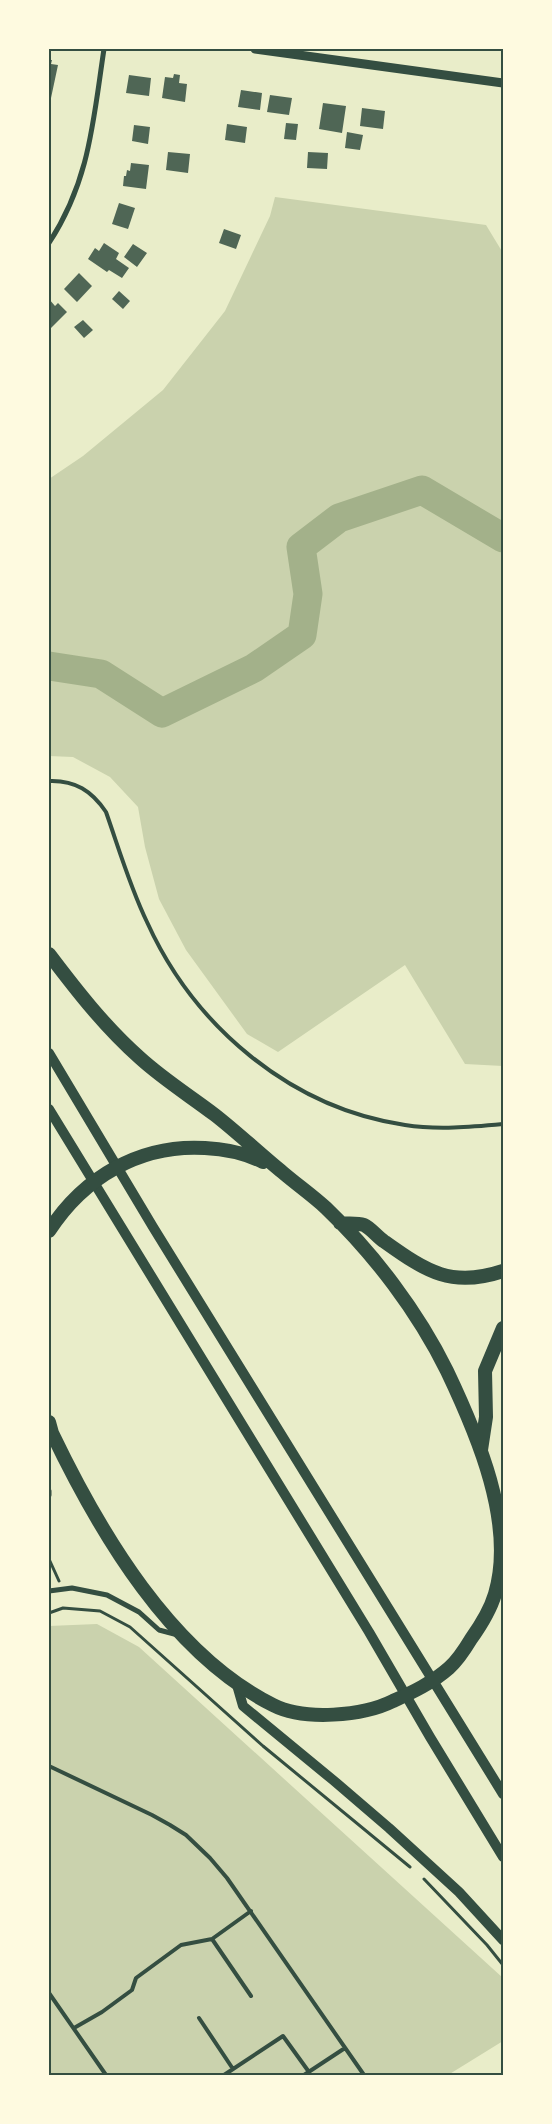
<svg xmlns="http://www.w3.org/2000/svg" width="552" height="2124" viewBox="0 0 552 2124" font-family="Jost,sans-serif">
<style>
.green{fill:#cad2ad}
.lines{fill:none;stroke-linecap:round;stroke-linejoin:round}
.river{stroke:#a3b18a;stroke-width:29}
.building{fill:#4f6655}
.path{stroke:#344e41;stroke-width:3}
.service{stroke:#344e41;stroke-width:4}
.minor{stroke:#344e41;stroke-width:5}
.tertiary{stroke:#344e41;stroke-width:9}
.secondary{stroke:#344e41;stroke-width:10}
.trunk{stroke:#344e41;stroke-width:14}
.neatline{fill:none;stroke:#344e41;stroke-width:2}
</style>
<rect width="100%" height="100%" fill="#e9edc9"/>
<path class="green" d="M 275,197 L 486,225 L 503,253 L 503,1066 L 465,1064 L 405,965 L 278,1052 L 247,1034 L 186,950 L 159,899 L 145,847 L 138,807 L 110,777 L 73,757 L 49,756 L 49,479 L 83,456 L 163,390 L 225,311 L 270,216 Z
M 97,1624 L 139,1647 L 503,1978 L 503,2041 L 448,2075 L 49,2075 L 49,1626 Z"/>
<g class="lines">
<path class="river" d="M 49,666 L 101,674 L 162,713 L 254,668 L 302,635 L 308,594 L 301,547 L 339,518 L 422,490 L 503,538"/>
</g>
<path class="building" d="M 49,60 L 52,60 L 51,64 L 58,65 L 51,98 L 49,98 Z
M 174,74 L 180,75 L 179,83 L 187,84 L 185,102 L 162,98 L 165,77 L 173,78 Z
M 129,75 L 151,78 L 149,96 L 126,93 Z
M 241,90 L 262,93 L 260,110 L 238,107 Z
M 270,95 L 292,98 L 289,115 L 267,112 Z
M 323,103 L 346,106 L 342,133 L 319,129 Z
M 362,108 L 385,111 L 383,129 L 360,126 Z
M 286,123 L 298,124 L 296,140 L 284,139 Z
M 227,124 L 247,127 L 245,143 L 225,140 Z
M 134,125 L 150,127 L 148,144 L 132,141 Z
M 347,132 L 363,135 L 360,150 L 345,148 Z
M 168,152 L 190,154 L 188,173 L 166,170 Z
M 308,152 L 328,153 L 327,169 L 307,168 Z
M 131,163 L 149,165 L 146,189 L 123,186 L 124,176 L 126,176 L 127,170 L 130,171 Z
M 119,203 L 135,208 L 128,229 L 112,224 Z
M 224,229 L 241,235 L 236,249 L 219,243 Z
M 104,243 L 119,253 L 116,259 L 129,268 L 122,278 L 109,270 L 107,272 L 88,259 L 95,248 L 99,251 Z
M 133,244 L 147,253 L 137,267 L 124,257 Z
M 79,273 L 92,286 L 77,302 L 64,289 Z
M 119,291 L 130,301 L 123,309 L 112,299 Z
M 49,299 L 55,306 L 58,303 L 67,312 L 49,330 Z
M 83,320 L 93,330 L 84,338 L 74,327 Z"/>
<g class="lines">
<path class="path" d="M 49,1559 L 59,1581
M 49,1613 L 63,1608 L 100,1611 L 130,1627 L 263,1746 L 410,1867
M 424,1879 L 487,1945 L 503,1965"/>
<path class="service" d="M 49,781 C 75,780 92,791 106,812 C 119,849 130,887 147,922 C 194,1026 290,1108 405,1125 C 437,1130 471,1127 503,1124
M 49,1766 L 152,1815 L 170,1825 L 186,1835 L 210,1858 L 227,1878 L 364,2075
M 212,1939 L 251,1996
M 49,1993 L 106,2075
M 199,2018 L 233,2069
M 74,2028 L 102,2012 L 132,1990 L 136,1978 L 181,1945 L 212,1939 L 251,1911
M 224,2075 L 283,2036 L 309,2072
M 304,2075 L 345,2048"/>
<path class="minor" d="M 49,243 C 90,180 93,121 104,49
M 49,1491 L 49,1495
M 49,1591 L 72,1588 L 107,1595 L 139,1612 L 159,1630 L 178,1635"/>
<path class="tertiary" d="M 255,49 L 503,83"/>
<path class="secondary" d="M 49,1053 L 153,1227 L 503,1794
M 49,1109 L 369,1632 L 430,1737 L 503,1857
M 237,1685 L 243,1706 L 333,1780 L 389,1828 L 459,1892 L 503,1940"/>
<path class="trunk" d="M 49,954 C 77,991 105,1027 140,1058 C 163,1079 190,1096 215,1115 C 238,1133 259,1153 281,1171 C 296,1184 312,1195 326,1208 C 374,1254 418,1312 447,1371 C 477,1434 516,1524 495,1594 C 490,1611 481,1625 471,1639 C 465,1649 458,1660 449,1668 C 432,1683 413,1692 393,1701 C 363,1716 304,1721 273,1705 C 171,1654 100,1533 52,1433 L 49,1422
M 340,1223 C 347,1224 357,1223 364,1225 C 371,1228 378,1238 385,1242 C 427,1272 452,1288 503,1271
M 49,1231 C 84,1177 140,1144 205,1148 C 225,1149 245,1153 263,1162
M 481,1450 L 486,1417 L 485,1371 L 503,1328"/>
</g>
<rect width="552" height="2124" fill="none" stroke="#fefae0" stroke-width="100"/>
<rect x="50" y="50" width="452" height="2024" class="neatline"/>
</svg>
